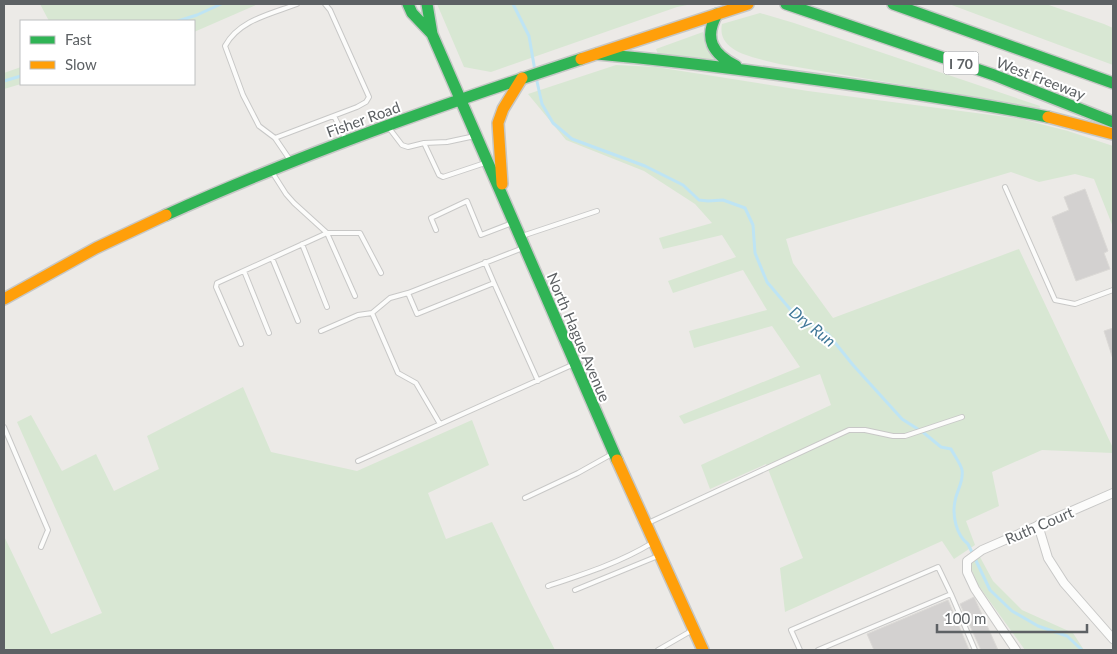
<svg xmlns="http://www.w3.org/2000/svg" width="1117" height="654" viewBox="0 0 1117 654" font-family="Lato,sans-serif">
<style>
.green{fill:#d8e7d3}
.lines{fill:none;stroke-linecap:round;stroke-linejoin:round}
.stream{stroke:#bee4f4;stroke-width:3}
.building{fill:#d3d1d0;stroke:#dbd9d6}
.lane-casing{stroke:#c8c8c7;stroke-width:6}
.street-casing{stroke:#c8c8c7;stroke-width:10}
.fast-casing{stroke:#c6c7c6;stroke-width:14}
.slow-casing{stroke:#c6c7c6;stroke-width:14}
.lane{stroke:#fcfcfb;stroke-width:4}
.street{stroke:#fcfcfb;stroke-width:8}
.fast{stroke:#30b455;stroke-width:11}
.slow{stroke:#ff9f0a;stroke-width:11}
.labels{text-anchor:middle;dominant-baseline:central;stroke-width:4;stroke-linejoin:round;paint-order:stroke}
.shield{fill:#fff;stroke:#8e9092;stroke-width:1}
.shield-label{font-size:14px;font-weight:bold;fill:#5d6164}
.street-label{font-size:15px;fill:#5d6164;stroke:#fff}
.water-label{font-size:16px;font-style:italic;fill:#427999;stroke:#fff}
</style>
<rect width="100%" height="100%" fill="#eceae7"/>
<path class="green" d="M 40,4 L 258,4 L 194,32 L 194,21 L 49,21 Z
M 437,4 L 692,4 L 677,7 L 491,72 L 464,67 Z
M 949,4 L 1046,4 L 1104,24 L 1113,28 L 1113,65 Z
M 760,13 L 794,23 L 1040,106 L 1039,110 L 1005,102 L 779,64 C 758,58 716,53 722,24 Z
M 703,32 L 706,47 L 715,61 L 658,54 L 656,49 Z
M 616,65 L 656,67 L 808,91 L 1021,119 L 1068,131 L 1113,146 L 1113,227 L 1094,179 L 1075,174 L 1039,182 L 1011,172 L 786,239 L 793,263 L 833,318 L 1019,249 L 1113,448 L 1113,453 L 1042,450 L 992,472 L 999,506 L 966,521 L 975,545 L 954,559 L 942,541 L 785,612 L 780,568 L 803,558 L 766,464 L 710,489 L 701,465 L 831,405 L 820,374 L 684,424 L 679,416 L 800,367 L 772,326 L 694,348 L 689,331 L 767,310 L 743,270 L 673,293 L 668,281 L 736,257 L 722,235 L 663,249 L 659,238 L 712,223 L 695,204 L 644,171 L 566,140 L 528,94 Z
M 21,67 L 21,84 L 4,89 L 4,73 Z
M 243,387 L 271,452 L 357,471 L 472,420 L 489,465 L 428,493 L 446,539 L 492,522 L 531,603 L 555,650 L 4,650 L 4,536 L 51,634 L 102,613 L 17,422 L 31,415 L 62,471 L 96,454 L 114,491 L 159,469 L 147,436 Z
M 980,557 L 993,581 L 1022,610 L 1073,633 L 1084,650 L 1025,650 L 978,585 L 969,563 Z"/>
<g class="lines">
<path class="stream" d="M 513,4 L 529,36 L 535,71
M 178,21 L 197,15 L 221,4
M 536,77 L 542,104 L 553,123 L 572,139 L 645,166 L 683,185 L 699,200 L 708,201 L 723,200 L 745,208 L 753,225 L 755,253 L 767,282 L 795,315 L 828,334 L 853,365 L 902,419 L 924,433 L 941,447 L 951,449 C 954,455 961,464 962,470 C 964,481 957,490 955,501 C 952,515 956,535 968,544 L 990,590 L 1012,611 L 1038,626 L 1067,636 L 1082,650
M 4,81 L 21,76"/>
</g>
<path class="building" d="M 1085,189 L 1108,251 L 1104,253 L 1110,269 L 1076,281 L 1052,217 L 1069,210 L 1064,197 Z
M 1113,328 L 1113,359 L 1104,331 Z
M 974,597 L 998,650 L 981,650 L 960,604 Z
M 948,600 L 969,650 L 874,650 L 867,634 Z"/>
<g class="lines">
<g class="lane-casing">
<path id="lane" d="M 334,116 L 346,140
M 389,128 L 402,145 L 408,147 L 424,143 L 447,142 L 475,136
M 275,138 L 357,107 L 366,102 L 369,97 L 330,10 L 325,4
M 424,143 L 439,175 L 443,177 L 488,162
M 290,160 L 275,138 L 259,126 L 243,95 L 225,46 C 239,20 271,14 297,4
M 272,172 L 286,194 L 294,203 L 327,233 L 355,296
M 1005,187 L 1055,300 L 1075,304 L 1113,290
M 436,230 L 431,218 L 467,201 L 481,235 L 512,223
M 522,236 L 597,211
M 302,244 L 327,307
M 272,258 L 298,321
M 485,262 L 494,283
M 244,271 L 269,333
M 408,293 L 417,314 L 494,283 L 538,381
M 321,331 L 358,315 L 372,313
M 241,344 L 216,287 L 217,283 L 327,233 L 360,233 L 381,273
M 440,424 L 416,383 L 398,373 L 372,313 L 390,298 L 408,293 L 523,248
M 4,427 L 48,530 L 41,547
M 358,461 L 572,365
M 525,498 L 578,473 L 612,454
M 648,523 L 849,430 L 865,430 L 893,436 L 905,436 L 962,417
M 548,586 C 584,574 619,563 652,543
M 575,590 L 658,556
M 658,650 L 691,631
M 800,650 L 791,630 L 938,567 L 951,594
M 818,650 L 951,594 L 975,650"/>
</g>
<g class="street-casing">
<path id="street" d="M 1038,525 L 1048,558 L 1064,583 L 1113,639
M 1016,650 L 975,589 L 967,572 L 967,561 L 982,550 L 1113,493"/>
</g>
<g class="fast-casing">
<path id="fast" d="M 408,4 L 412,13 L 432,34
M 427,4 L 432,34 L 617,460
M 786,4 L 994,75 L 1113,122
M 893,4 L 1113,83
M 717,14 C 703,39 713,54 736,66
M 597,54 C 688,62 778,74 868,87 C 929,96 989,105 1048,117
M 166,215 C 301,154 441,105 581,59"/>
</g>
<g class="slow-casing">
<path id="slow" d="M 581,59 L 748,4
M 1048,117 L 1113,134
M 502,184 L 498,123 L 503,109 L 522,78
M 4,299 L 96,248 L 166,215
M 617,460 L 703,650"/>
</g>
<use href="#lane" class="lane"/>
<use href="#street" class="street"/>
<use href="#fast" class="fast"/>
<use href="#slow" class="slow"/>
</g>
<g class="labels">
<rect class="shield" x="943.5" y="51.5" width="35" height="23" rx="4"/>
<g class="shield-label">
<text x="961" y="63">I 70</text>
</g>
<g class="street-label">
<text transform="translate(1041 78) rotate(21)">West Freeway</text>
<text transform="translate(363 119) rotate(-20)">Fisher Road</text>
<text transform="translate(579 337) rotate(67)">North Hague Avenue</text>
<text transform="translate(1039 525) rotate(-23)">Ruth Court</text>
</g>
<g class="water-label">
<text transform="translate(813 326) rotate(39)">Dry Run</text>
</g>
</g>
<rect width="1117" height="654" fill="none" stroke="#5d6164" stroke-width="10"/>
<rect x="20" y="20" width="175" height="65" fill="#ffffff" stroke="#bec0c1"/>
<rect x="30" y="36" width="25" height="8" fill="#30b455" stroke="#bec0c1"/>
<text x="65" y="45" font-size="15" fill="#5d6164">Fast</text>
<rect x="30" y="61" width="25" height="8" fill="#ff9f0a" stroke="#bec0c1"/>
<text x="65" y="70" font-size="15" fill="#5d6164">Slow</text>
<path d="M937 624v8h150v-8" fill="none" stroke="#5d6164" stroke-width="2.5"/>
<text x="944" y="624" font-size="15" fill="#5d6164" stroke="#ffffff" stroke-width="4" paint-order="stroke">100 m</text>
</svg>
